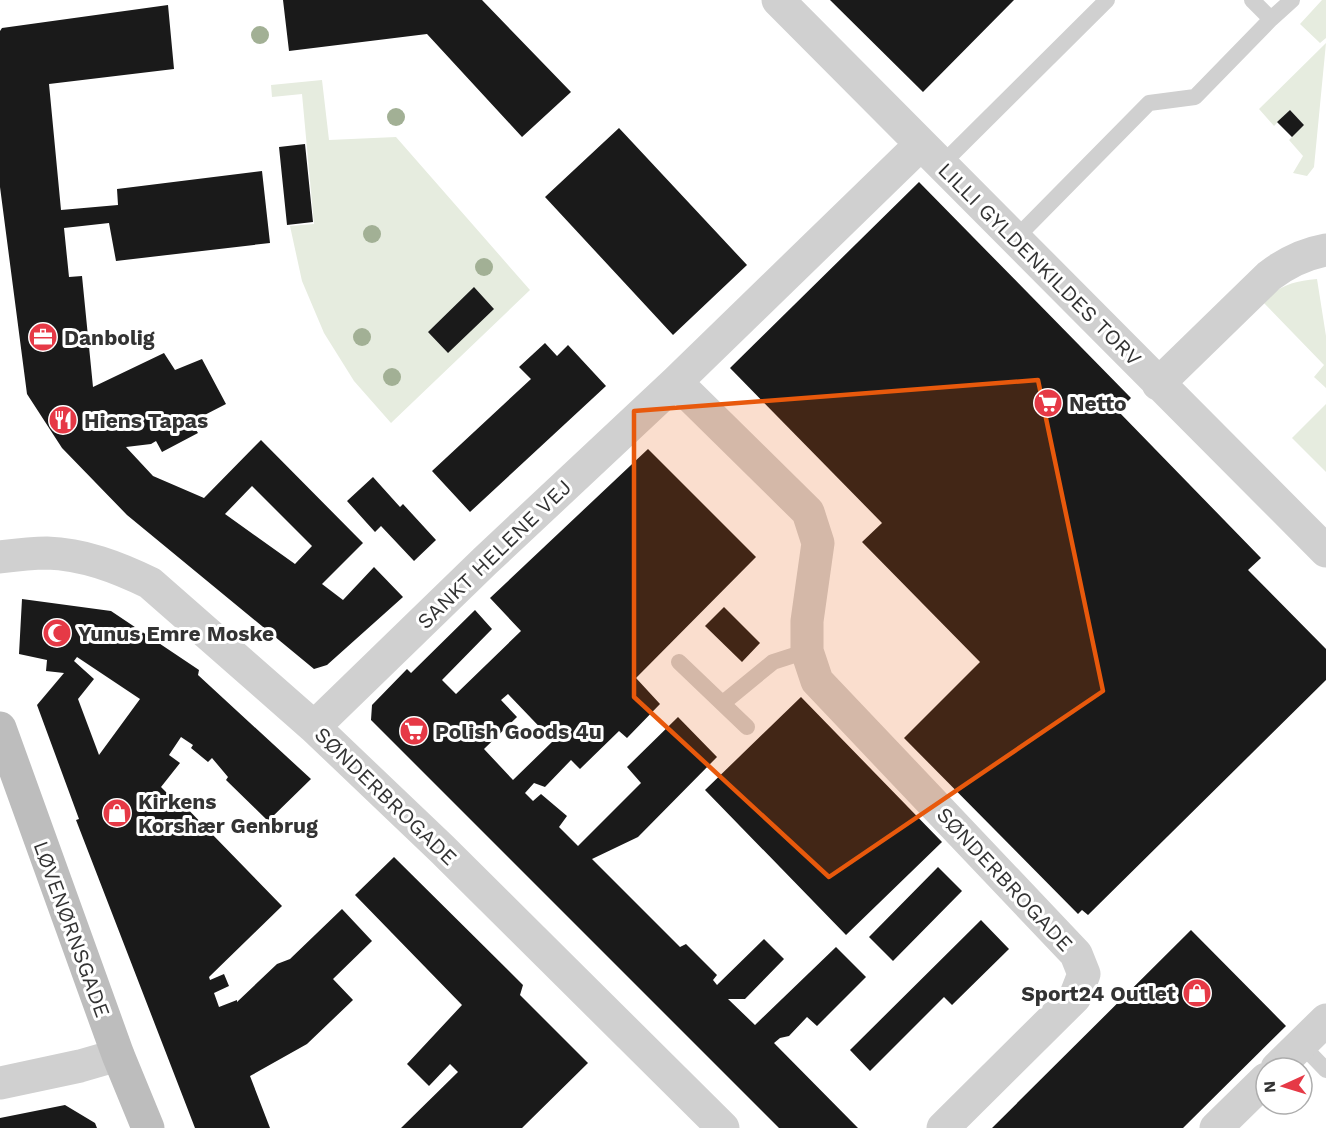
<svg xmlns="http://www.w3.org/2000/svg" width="1326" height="1128" viewBox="0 0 1326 1128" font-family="'Work Sans',sans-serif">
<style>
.green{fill:#e6ecdf}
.building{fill:#1a1a1a;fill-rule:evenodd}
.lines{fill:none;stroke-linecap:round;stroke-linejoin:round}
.lane{stroke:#d0d0d0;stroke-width:16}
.street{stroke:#d0d0d0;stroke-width:33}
.secondary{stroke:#bdbdbd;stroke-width:33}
.tree{fill:#a2b095}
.marked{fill:#e8590c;fill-opacity:0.2;stroke:#e8590c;stroke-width:4.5;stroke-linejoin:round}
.labels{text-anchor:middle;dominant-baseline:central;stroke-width:6;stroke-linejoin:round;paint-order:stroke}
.street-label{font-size:21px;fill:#333;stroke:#fff}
.poi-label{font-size:21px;font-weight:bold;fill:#333;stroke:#fff;text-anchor:start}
</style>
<rect width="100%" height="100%" fill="#fff"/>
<path class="green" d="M 1322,0 L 1326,0 L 1326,38 L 1320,43 L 1300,24 Z
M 1326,43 L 1314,167 L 1307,176 L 1293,173 L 1303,156 L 1289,140 L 1304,125 L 1290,110 L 1274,126 L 1259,109 Z
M 322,80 L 329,140 L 396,137 L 530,290 L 391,423 L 354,381 L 324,333 L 302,281 L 290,226 L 314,224 L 302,94 L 272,97 L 271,85 Z
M 1317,279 L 1326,336 L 1326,388 L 1314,377 L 1324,365 L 1263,302 C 1280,285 1294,281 1317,279 Z
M 1326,404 L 1326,472 L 1292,438 Z"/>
<path class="building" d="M 283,0 L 482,0 L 571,92 L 522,137 L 427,34 L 289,51 Z
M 830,0 L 1014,0 L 923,92 Z
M 168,5 L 174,69 L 49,84 L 61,210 L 118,205 L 117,189 L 262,171 L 270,243 L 116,261 L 109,223 L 64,228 L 69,277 L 82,276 L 93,387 L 164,353 L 175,370 L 202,359 L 226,404 L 191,422 L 198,433 L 162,452 L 156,441 L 151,444 L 126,447 L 153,476 L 204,498 L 261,440 L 363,543 L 322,584 L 343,600 L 374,567 L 403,597 L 327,665 L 314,669 L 127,515 L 62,448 L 27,394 L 0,187 L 0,31 L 2,28 ZM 252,486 L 312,546 L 295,564 L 225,514 Z
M 1290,110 L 1304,125 L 1292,137 L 1277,122 Z
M 619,128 L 747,265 L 673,335 L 545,197 Z
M 305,144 L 313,222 L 287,225 L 279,147 Z
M 919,182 L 1131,398 L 1118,411 L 1261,558 L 1248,570 L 1326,649 L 1326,680 L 1088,915 L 1082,910 L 1078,914 L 904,738 L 980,662 L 862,542 L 882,523 L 730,368 Z
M 474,287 L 494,309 L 448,353 L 428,332 Z
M 545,343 L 557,356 L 568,345 L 606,386 L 470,512 L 432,471 L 531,379 L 519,367 Z
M 648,449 L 756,557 L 636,678 L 660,704 L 627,738 L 619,731 L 580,769 L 571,760 L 545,787 L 534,783 L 525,793 L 533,801 L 541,794 L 567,816 L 559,827 L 578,846 L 641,783 L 627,767 L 678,717 L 717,757 L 638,837 L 592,859 L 680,947 L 686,944 L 717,975 L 713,980 L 717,985 L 764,939 L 784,959 L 745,999 L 728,999 L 755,1025 L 836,947 L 866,977 L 817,1026 L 807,1017 L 789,1036 L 780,1038 L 774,1043 L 858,1128 L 779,1128 L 371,720 L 372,705 L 407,669 L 411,673 L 475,610 L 492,629 L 442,680 L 456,694 L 521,631 L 490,598 ZM 508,694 L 553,741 L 513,780 L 484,749 L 517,717 L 501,700 Z
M 373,477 L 400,507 L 403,504 L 436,540 L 414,561 L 381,526 L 375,532 L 347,501 Z
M 22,599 L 111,611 L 199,670 L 198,675 L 311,779 L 268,821 L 226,780 L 228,777 L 212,758 L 208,762 L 191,748 L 193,745 L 181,737 L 169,755 L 180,763 L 161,787 L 172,798 L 175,796 L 282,906 L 209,977 L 210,980 L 224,974 L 229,986 L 214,993 L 219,1007 L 237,1000 L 237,1002 L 277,964 L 290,959 L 342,909 L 372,941 L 333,979 L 353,1000 L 307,1044 L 250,1076 L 270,1128 L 195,1128 L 76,820 L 79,819 L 37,705 L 64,673 L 46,671 L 47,660 L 19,654 ZM 77,657 L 140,699 L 99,755 L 78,699 L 94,679 L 74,661 Z
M 724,607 L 760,643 L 742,662 L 705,626 Z
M 801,697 L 942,842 L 846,935 L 705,790 Z
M 394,857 L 523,985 L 520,995 L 588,1063 L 522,1128 L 401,1128 L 458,1072 L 450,1064 L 429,1086 L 407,1064 L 462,1005 L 355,895 Z
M 938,867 L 962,891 L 893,961 L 869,937 Z
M 981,920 L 1009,949 L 952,1005 L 944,997 L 870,1071 L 850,1050 Z
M 1191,930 L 1286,1026 L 1183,1128 L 992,1128 Z
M 65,1105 L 95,1123 L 97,1128 L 0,1128 L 0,1118 Z"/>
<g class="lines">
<path class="lane" d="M 1252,0 L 1271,19 L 1292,0
M 941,165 L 1107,0
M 1015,239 L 1149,103 L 1195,97 L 1271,19
M 679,662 L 747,727
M 723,703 L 773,662 L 807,651
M 1301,1044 L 1326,1070"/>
<path class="street" d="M 778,0 L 1326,551
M 676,382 L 808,512 L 818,543 L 807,621 L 807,651 L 817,681 L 1076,954 L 1084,974 L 1075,997 L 943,1128
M 1158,384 L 1269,276 C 1286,263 1304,254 1326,250
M 0,557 C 15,555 31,553 47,553 C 83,554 117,567 150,583 L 314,727 L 442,849 L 723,1128
M 314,727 L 485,561 L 676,382 L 921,144
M 1277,1068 L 1326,1020
M 0,1083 L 80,1066 L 118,1055
M 1216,1128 L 1266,1079"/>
<path class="secondary" d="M 0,728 L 118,1055 L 148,1128"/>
</g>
<g class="tree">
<circle cx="260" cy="35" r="9"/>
<circle cx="396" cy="117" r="9"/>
<circle cx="372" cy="234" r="9"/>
<circle cx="484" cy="267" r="9"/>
<circle cx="362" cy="337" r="9"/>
<circle cx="392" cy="377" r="9"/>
</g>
<path class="marked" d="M 1038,380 L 1103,691 L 829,877 L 634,697 L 634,411 Z"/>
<defs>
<g id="office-disc" transform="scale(1.5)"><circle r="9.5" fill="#e63946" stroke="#fff"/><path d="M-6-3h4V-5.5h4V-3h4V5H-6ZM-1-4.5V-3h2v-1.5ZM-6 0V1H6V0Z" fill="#fff"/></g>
<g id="supermarket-disc" transform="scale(1.5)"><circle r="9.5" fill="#e63946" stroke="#fff"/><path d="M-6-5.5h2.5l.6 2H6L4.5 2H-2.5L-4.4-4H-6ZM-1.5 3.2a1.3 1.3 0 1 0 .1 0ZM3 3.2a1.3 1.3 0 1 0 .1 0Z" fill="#fff"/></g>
<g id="restaurant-disc" transform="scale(1.5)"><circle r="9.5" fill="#e63946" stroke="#fff"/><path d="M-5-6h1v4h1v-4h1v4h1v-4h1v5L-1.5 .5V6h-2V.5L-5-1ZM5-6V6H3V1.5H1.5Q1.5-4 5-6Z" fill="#fff"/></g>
<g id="mosque-disc" transform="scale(1.5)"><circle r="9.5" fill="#e63946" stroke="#fff"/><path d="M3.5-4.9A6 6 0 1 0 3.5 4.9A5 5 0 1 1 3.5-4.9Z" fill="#fff"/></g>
<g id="shop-disc" transform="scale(1.5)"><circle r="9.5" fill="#e63946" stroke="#fff"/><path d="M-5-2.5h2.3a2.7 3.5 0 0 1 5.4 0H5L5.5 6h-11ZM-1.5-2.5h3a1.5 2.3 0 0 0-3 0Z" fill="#fff"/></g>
</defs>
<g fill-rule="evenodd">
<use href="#office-disc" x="43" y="337"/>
<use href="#supermarket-disc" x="1048" y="403"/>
<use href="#restaurant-disc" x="63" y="420"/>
<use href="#mosque-disc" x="57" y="633"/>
<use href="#supermarket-disc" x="414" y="731"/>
<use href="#shop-disc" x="117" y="813"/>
<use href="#shop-disc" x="1197" y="993"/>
</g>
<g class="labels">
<g class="street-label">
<text transform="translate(1040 264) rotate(45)">LILLI GYLDENKILDES TORV</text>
<text transform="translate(494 554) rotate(-44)">SANKT HELENE VEJ</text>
<text transform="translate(386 796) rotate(44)">SØNDERBROGADE</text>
<text transform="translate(1005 879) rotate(47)">SØNDERBROGADE</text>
<text transform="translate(72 929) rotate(70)">LØVENØRNSGADE</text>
</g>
<g class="poi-label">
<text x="64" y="337">Danbolig</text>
<text x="1069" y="403">Netto</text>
<text x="84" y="420">Hiens Tapas</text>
<text x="78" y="633">Yunus Emre Moske</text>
<text x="435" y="731">Polish Goods 4u</text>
<text x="138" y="801">Kirkens<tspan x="138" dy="24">Korshær Genbrug</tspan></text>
<text x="1176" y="993" text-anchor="end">Sport24 Outlet</text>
</g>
</g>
<g transform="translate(1284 1086) rotate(266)"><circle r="28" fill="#ffffff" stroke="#adadad" stroke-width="1.5"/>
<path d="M0-4.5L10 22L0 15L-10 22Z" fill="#e63946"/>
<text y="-9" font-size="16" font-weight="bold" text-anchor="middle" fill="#333333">N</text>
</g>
</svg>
